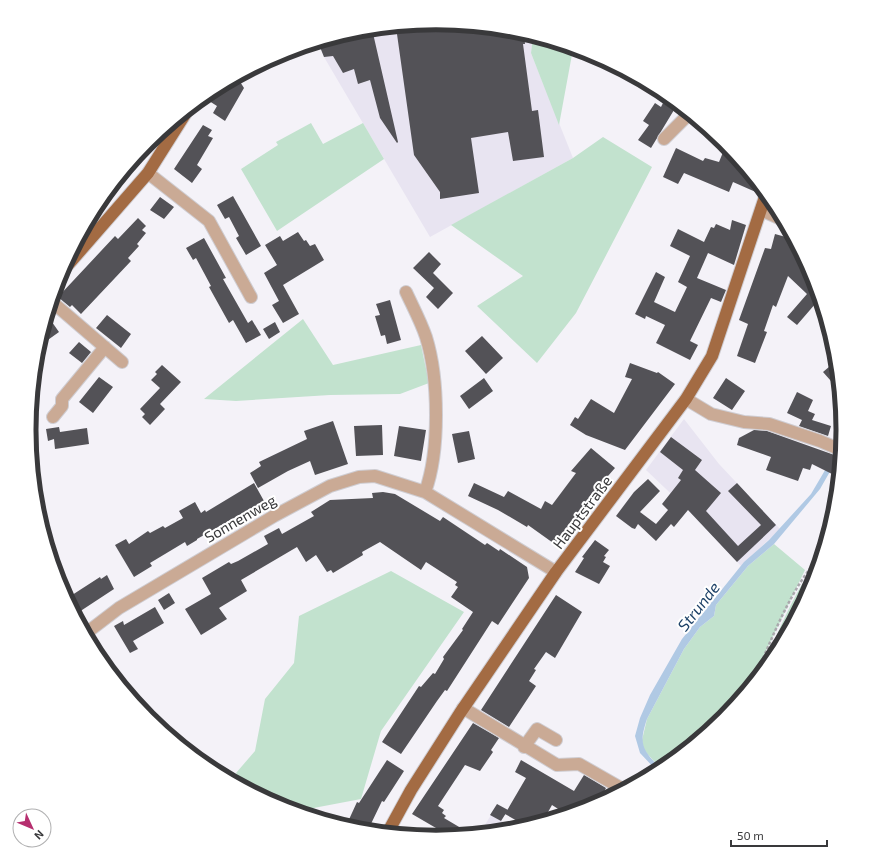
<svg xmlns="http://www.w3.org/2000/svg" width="871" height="860" viewBox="0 0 871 860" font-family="'Exo 2',sans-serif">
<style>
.built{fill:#e8e4f1}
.green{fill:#c2e2ce}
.water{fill:#b0c9e4}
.building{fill:#535257}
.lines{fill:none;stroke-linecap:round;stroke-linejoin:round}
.minor-casing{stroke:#cfcdd2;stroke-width:14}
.major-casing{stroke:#cfcdd2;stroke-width:14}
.path{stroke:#a9a8ac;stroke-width:2.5;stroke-dasharray:3 2;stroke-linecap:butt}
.minor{stroke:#caaa95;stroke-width:12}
.major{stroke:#a36b43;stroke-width:12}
.labels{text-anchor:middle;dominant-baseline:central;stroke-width:4;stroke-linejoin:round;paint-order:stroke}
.street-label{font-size:15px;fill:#39393b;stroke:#fff}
.water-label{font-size:16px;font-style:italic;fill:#1e4268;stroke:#fff}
.rim{fill:none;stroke:#39393b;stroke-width:5}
</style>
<rect width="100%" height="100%" fill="#f4f2f8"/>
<path class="built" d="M 436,23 L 515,31 L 533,36 L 531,53 L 573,158 L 430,237 L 324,57 L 318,42 L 356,31 Z
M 684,419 L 719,464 L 780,529 L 741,566 L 685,507 L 646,470 Z
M 491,815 L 515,829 L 480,833 Z"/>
<path class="green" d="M 533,36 L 573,49 L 559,125 L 531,53 Z
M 311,123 L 323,144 L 363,123 L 384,159 L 277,231 L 241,169 L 278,145 L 276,142 Z
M 603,137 L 652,167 L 576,313 L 537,363 L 477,306 L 523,276 L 451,225 L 573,158 Z
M 303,319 L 333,365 L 421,345 L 429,383 L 400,394 L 330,395 L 236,401 L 204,399 Z
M 774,544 L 805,570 L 748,688 L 723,718 L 661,769 L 643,749 L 642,740 L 647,719 L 684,649 L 700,627 L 714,616 L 716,605 L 748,566 Z
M 819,561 C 807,599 786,642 760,672 C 775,641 796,585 819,561 Z
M 391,571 L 464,612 L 381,731 L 361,799 L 303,810 L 289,809 L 280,806 L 247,789 L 236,773 L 255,751 L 265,699 L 294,663 L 299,616 Z"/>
<path class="water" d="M 841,443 L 840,454 L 820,489 L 774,544 L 748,566 L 716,605 L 714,616 L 700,627 L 684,649 L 647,719 C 638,745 643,750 661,769 L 657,771 L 640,753 L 635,736 L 640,718 L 650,695 L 682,639 L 744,562 L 769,540 L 811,494 Z"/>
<path class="building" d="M 436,23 L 515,31 L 524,33 L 525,44 L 523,44 L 532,111 L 538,110 L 544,157 L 513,161 L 508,132 L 471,138 L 479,193 L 440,199 L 440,192 L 414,155 L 396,27 Z
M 372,29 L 398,142 L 397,143 L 380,118 L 370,80 L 358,84 L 354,69 L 343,73 L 333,56 L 324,57 L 318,42 L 349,33 L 351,36 Z
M 237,77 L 244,88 L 225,121 L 213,113 L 217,106 L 206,99 L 211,91 L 217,88 L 223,91 L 228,82 Z
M 655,103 L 661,107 L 663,103 L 674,110 L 651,148 L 638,140 L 649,125 L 643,121 Z
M 203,125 L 212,130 L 208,136 L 213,138 L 197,165 L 202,169 L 192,183 L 174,169 Z
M 726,145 L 761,188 L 758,193 L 733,182 L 729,192 L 684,173 L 678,184 L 663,177 L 676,148 L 703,161 L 705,158 L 719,162 Z
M 233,196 L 261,246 L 246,255 L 236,238 L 239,236 L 229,217 L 225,219 L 217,205 Z
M 160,197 L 174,207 L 164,219 L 150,210 Z
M 138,218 L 146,226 L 142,230 L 146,233 L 137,244 L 139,246 L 128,258 L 131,261 L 81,314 L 72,305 L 70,307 L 58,297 L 115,236 L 118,239 Z
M 732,220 L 746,225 L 734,265 L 708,253 L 697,278 L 726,290 L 721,302 L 711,298 L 690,341 L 698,345 L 690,360 L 656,343 L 665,325 L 646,316 L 645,319 L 635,314 L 656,272 L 665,277 L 654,302 L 675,312 L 687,287 L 678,282 L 690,256 L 670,246 L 678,229 L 704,242 L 711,227 L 714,228 L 716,224 L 730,230 Z
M 298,232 L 304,241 L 306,240 L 310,246 L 315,244 L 324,260 L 283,285 L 299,314 L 283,323 L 272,305 L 279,301 L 264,273 L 277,265 L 265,245 L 280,236 L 283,241 Z
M 775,234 L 793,239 L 808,267 L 803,276 L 814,281 L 822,308 L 816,303 L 797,325 L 787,317 L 807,294 L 788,276 L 776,307 L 773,305 L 764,331 L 767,332 L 755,363 L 737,356 L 748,324 L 739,320 L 765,248 L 771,249 Z
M 204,238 L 226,278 L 223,279 L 248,323 L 252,320 L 261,335 L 246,343 L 233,320 L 229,323 L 209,287 L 211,286 L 196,258 L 193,260 L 186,248 Z
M 429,252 L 441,264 L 433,273 L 453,293 L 438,309 L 426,297 L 434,288 L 413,268 Z
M 390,300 L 401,340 L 387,344 L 385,335 L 381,336 L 375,316 L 380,315 L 376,304 Z
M 47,315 L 59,332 L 38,347 L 42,331 Z
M 107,315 L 131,334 L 121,348 L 96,328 Z
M 275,322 L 280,332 L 269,339 L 263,329 Z
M 482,336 L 503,358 L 486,374 L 465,351 Z
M 79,342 L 91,352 L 82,363 L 69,353 Z
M 836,361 L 837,371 L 838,389 L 823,372 Z
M 630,363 L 657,373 L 658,372 L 675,384 L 625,450 L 586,435 L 570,425 L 575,417 L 578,419 L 591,399 L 614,413 L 632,379 L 625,377 Z
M 162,365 L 181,382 L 160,404 L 165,409 L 150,425 L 142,417 L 145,414 L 140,409 L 160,388 L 151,380 L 157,374 L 155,372 Z
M 99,377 L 113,387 L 93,413 L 79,402 Z
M 484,378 L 493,391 L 469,409 L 460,396 Z
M 726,378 L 745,391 L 732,410 L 713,398 Z
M 797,392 L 813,400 L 808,411 L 815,414 L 812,420 L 831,426 L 828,436 L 799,426 L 802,420 L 787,413 Z
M 333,421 L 348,464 L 315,475 L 310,461 L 288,471 L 258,488 L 250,473 L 261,466 L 259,462 L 307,439 L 304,431 Z
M 382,425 L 383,455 L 356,456 L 354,426 Z
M 399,426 L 426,430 L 421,461 L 394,456 Z
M 59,427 L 60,432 L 87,428 L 89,444 L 55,449 L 54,439 L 48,441 L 46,429 Z
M 754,430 L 767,431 L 840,457 L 838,477 L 812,464 L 810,470 L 803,468 L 798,481 L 766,470 L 771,457 L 737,445 L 739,438 Z
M 469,431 L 475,459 L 458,463 L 452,434 Z
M 671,437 L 702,460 L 695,470 L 721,493 L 706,511 L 738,546 L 761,525 L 728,491 L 737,483 L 776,525 L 737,562 L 688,510 L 674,527 L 671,524 L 656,541 L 638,524 L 635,529 L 632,528 L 616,516 L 634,492 L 648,479 L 660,491 L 640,512 L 656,524 L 668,510 L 662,504 L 681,480 L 678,478 L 683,470 L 660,452 Z
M 591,448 L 615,468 L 593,493 L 556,545 L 528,525 L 527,527 L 498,510 L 468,496 L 474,483 L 504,497 L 508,491 L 541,509 L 545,501 L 552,505 L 576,473 L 571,471 Z
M 254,483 L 264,501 L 197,539 L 197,540 L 187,546 L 185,542 L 150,563 L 152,566 L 134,577 L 115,545 L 126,539 L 129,544 L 148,531 L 150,533 L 163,526 L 165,528 L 183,518 L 179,511 L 195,502 L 201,513 L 205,510 L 206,512 Z
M 383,492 L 395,494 L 440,521 L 443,517 L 485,545 L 487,543 L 499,551 L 500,549 L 527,567 L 529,578 L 498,625 L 492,621 L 447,691 L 445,690 L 437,701 L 401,754 L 382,742 L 419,686 L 421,687 L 433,673 L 435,674 L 444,659 L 443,657 L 463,630 L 462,629 L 473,612 L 451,597 L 458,587 L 455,585 L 457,582 L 426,562 L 421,570 L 380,542 L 362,552 L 363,555 L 333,573 L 331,570 L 327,572 L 316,555 L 306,562 L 297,547 L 241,580 L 247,591 L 219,608 L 227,619 L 201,635 L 185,609 L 211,594 L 202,578 L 229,562 L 231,564 L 238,561 L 268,544 L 264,536 L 279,528 L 282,534 L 314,516 L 311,512 L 330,500 L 373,498 L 372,493 Z
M 595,540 L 609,550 L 604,556 L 606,557 L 603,562 L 610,566 L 599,584 L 575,572 L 584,558 L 582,557 Z
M 107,575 L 114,589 L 79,612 L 69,597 L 100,577 L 101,579 Z
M 169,593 L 175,603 L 164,610 L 158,600 Z
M 556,595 L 582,612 L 555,658 L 546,652 L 534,669 L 536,670 L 529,681 L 536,686 L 509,727 L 481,710 Z
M 155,607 L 164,623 L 133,641 L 138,649 L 130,653 L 114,626 L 123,621 L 124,625 Z
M 473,723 L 499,738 L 491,750 L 493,752 L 480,771 L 465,765 L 438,806 L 444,810 L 442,813 L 446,816 L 444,818 L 471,834 L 431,837 L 436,828 L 412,814 Z
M 387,760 L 404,771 L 384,802 L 382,801 L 368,830 L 346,826 L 357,802 L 359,803 Z
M 521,760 L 574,791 L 584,775 L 606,788 L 598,802 L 591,806 L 566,814 L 552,805 L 543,821 L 526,826 L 505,814 L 526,778 L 515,772 Z
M 497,804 L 508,810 L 501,821 L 490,815 Z"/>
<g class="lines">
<g class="minor-casing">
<path id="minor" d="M 664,139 L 689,114
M 148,173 L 209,221 L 251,297
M 761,210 L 783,220
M 406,292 C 413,307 421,322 426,337 C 439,379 440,451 425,492
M 51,301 L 122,362
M 686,399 L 711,414 L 744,422 L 769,424 L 820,441 L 841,450
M 53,417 L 62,406 L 62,399 L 105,347
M 85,634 L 119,608 L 274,516 L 330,486 L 359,477 L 375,476 L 425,492 L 556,572
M 463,708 L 557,765 L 579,764 L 621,788 L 619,791
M 524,747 L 537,729 L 556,740"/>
</g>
<g class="major-casing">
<path id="major" d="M 60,274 L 148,173 L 189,108
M 388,832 L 411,790 L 460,713 L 556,572 L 686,399 L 712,356 L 766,194"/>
</g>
<path class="path" d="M 753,681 C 771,642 790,588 820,557"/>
<use href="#minor" class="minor"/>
<use href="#major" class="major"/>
</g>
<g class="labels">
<g class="street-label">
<text transform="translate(582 512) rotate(-53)">Hauptstraße</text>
<text transform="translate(240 518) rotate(-30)">Sonnenweg</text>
</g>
<g class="water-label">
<text transform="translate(698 606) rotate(-52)">Strunde</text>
</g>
</g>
<path d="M0 0H871V860H0ZM36 430a400 400 0 1 1 800 0a400 400 0 1 1-800 0Z" fill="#fff" fill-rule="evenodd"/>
<path class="rim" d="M36 430a400 400 0 1 1 800 0a400 400 0 1 1-800 0Z"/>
<g transform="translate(32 828) rotate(134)"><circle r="19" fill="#ffffff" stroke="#b0b0b1"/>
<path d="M0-3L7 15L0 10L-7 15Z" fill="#b62f6f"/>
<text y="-6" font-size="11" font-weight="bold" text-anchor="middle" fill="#39393b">N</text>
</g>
<path d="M731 840v6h96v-6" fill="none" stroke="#39393b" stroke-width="2"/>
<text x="737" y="840" font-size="12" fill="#39393b" stroke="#ffffff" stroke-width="3" paint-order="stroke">50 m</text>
</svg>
